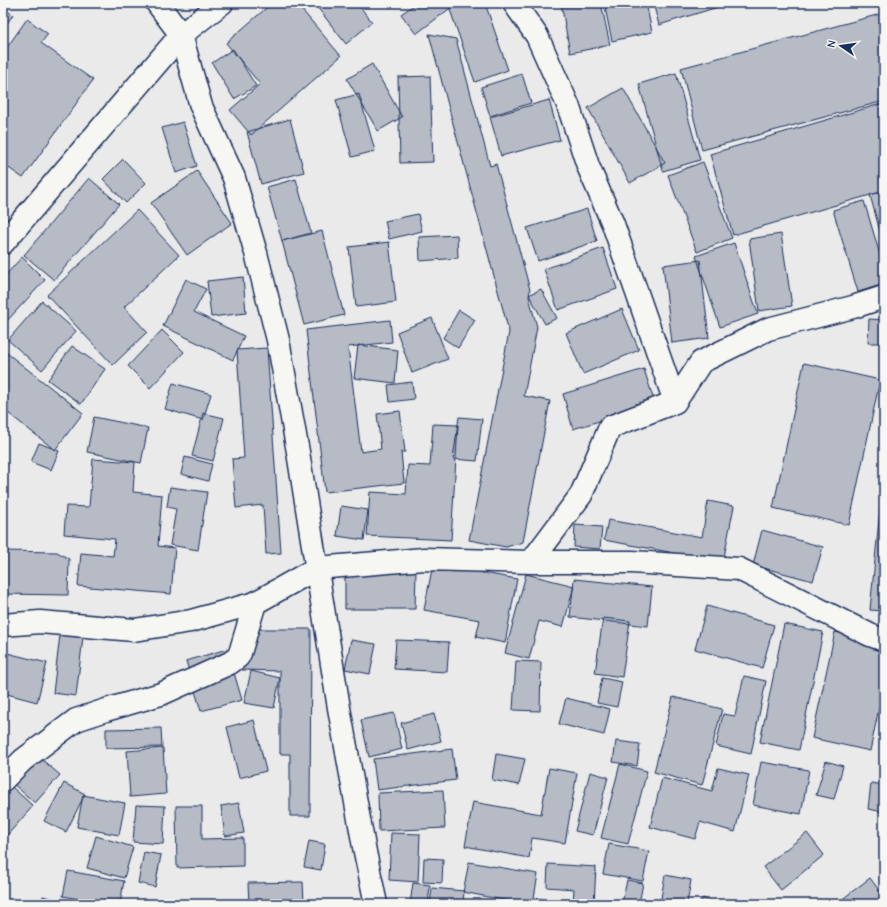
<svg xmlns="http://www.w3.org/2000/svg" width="887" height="907" viewBox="0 0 887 907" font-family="'Comic Neue',sans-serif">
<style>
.building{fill:#b6bbc6;stroke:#1b2f5e}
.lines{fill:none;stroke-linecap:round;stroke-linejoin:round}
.minor-casing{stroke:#1b2f5e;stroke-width:25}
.major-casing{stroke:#1b2f5e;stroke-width:25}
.minor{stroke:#f6f6f2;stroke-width:22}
.major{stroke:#f6f6f2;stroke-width:22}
</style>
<rect width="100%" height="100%" fill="#e9eae9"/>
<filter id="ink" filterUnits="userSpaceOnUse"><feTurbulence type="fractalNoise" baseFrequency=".025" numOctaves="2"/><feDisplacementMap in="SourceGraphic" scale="8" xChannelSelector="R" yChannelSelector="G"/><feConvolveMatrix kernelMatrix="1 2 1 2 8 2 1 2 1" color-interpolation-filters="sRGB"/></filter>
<g filter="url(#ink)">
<path class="building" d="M 272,3 L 296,3 L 341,56 L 251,135 L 230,110 L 260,84 L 226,43 Z
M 314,3 L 357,3 L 372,22 L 346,44 Z
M 412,3 L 451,3 L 453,6 L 416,34 L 401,14 L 414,5 Z
M 450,3 L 485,3 L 508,70 L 475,82 L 448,4 Z
M 561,3 L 601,3 L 610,45 L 570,53 Z
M 604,3 L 646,3 L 652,32 L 612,41 Z
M 653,3 L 731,3 L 659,25 Z
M 3,8 L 13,15 L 3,29 Z
M 884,13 L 884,101 L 702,150 L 681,68 Z
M 27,19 L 48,34 L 41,43 L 93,80 L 23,178 L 3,164 L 3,53 Z
M 429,34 L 456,39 L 490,166 L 496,164 L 530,290 L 529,297 L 537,327 L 524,396 L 550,401 L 523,542 L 506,547 L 469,540 L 509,332 Z
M 233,49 L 256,86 L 234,99 L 212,63 Z
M 372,64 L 402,117 L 378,131 L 347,79 Z
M 676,73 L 700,160 L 663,171 L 639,84 Z
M 522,74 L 531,103 L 490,116 L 481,87 Z
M 430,76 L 433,162 L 400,163 L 398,77 Z
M 623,88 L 665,163 L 630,183 L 588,108 Z
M 359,94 L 375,151 L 352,157 L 336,100 Z
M 549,100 L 560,140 L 501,156 L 490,117 Z
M 884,103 L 884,191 L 733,235 L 710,154 Z
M 290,119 L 304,172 L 261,184 L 247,132 Z
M 183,122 L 197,166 L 176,173 L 162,128 Z
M 123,159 L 146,183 L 126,203 L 103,179 Z
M 703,162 L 732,238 L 697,252 L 668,175 Z
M 197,171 L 232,223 L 187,255 L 151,203 Z
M 89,178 L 119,204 L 54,280 L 24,255 Z
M 296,179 L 311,233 L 282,241 L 267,187 Z
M 884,191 L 884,246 L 870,195 Z
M 864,201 L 884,268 L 884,284 L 858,292 L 833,210 Z
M 587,209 L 597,241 L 538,261 L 527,228 Z
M 137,210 L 179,255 L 124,307 L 147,332 L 113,365 L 47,295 Z
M 418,214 L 422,231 L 389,239 L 385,221 Z
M 322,231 L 344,315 L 304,325 L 282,241 Z
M 781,234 L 792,306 L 759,311 L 749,239 Z
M 457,235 L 458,258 L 420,261 L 419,237 Z
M 389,242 L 396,302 L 356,307 L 349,247 Z
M 734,243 L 758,314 L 720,327 L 696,256 Z
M 603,248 L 617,289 L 558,310 L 544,269 Z
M 22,257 L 45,280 L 3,325 L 3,278 Z
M 700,260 L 709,338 L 672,343 L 663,265 Z
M 243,277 L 246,313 L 211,317 L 207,281 Z
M 186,279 L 206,289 L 194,312 L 244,336 L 233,360 L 163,326 Z
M 541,289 L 557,318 L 545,324 L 529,295 Z
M 42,301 L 76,331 L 42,370 L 8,340 Z
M 622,309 L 639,350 L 583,374 L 566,333 Z
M 459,310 L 475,320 L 458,348 L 443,338 Z
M 432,318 L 448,359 L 412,373 L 397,332 Z
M 869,319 L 884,320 L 884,343 L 868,343 Z
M 390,320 L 392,342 L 348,347 L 361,452 L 381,449 L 377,414 L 400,411 L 405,452 L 401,452 L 404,483 L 325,492 L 306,330 Z
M 162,330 L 184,352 L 150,388 L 128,366 Z
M 358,345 L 398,350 L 395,383 L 354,378 Z
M 72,346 L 105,369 L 81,404 L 48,380 Z
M 267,348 L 281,553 L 266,554 L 263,505 L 236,508 L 232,459 L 244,458 L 237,350 Z
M 3,350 L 83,413 L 55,450 L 3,409 Z
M 804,363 L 880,380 L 849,525 L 773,508 Z
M 644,369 L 655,404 L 573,429 L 563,394 Z
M 412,382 L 414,399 L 390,402 L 388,385 Z
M 173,383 L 211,394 L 203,420 L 165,409 Z
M 203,413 L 224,418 L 213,461 L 192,456 Z
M 94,417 L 148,428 L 141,463 L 87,452 Z
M 459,417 L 482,419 L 477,461 L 453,459 Z
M 433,424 L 458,425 L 451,540 L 367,536 L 370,492 L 406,494 L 408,465 L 430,466 Z
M 39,443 L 59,451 L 51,470 L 31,462 Z
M 185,457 L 212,464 L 208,481 L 181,474 Z
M 93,459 L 135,462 L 133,492 L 162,495 L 158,546 L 175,548 L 171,594 L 78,586 L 81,553 L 113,556 L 115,539 L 64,534 L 66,506 L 89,507 Z
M 884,469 L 884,611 L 870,610 Z
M 170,487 L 207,492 L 198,550 L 170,545 L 176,509 L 167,507 Z
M 708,501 L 734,506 L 723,562 L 604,540 L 608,520 L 702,537 Z
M 341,506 L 368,510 L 364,540 L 337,536 Z
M 575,525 L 602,527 L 600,549 L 574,547 Z
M 762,530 L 823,547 L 813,581 L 753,565 Z
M 3,551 L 57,552 L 69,559 L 68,595 L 3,594 Z
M 433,564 L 517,579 L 505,643 L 476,637 L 480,620 L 424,610 Z
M 345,569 L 416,570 L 415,609 L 345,609 Z
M 526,574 L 574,586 L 563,627 L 539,621 L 529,659 L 505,653 Z
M 574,579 L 652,587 L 648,626 L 570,617 Z
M 707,606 L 774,625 L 762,668 L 695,649 Z
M 603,618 L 630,621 L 622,677 L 595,673 Z
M 784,624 L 823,632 L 799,750 L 760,742 Z
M 242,629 L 311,629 L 310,816 L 290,816 L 290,754 L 280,754 L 280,671 L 242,670 Z
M 835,632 L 884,643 L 884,684 L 870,751 L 812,738 Z
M 60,635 L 83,637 L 76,696 L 53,693 Z
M 351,640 L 376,644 L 370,674 L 345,669 Z
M 396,640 L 449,642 L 447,672 L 394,669 Z
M 227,649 L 242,700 L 201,711 L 186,661 Z
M 3,652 L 47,663 L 37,702 L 3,693 Z
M 516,661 L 541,662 L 540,711 L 513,710 Z
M 251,671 L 280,678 L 274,708 L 244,703 Z
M 744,676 L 766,681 L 751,754 L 716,746 L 723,714 L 735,716 Z
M 602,678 L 622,682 L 617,707 L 597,703 Z
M 673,697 L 722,709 L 702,785 L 654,772 Z
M 566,698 L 610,709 L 604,735 L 559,724 Z
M 394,713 L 402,749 L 369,757 L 361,720 Z
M 434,714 L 441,741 L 408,750 L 401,723 Z
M 254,720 L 266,771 L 239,778 L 227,727 Z
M 161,728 L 162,747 L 106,748 L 106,729 Z
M 616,741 L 640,744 L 637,766 L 613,762 Z
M 26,746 L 60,775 L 35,803 L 3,775 Z
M 163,748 L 166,794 L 130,797 L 127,751 Z
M 452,749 L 456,780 L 377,790 L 373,759 Z
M 496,754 L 525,759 L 519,785 L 492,780 Z
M 826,761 L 843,766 L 834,799 L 816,795 Z
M 761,762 L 809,770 L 801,814 L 753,805 Z
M 620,764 L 647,771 L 628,844 L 601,838 Z
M 549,768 L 577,773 L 565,843 L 532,838 L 529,858 L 465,846 L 473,802 L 541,814 Z
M 718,768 L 749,775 L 735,832 L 700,822 L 695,839 L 650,827 L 662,778 L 712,791 Z
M 590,772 L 608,777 L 593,835 L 575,831 Z
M 3,779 L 33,806 L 3,840 Z
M 64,783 L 85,794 L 66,832 L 44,821 Z
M 871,783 L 884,785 L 884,812 L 868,809 Z
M 443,790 L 445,828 L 379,831 L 378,793 Z
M 83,795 L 125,803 L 119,835 L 77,827 Z
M 239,803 L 244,833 L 225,836 L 221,806 Z
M 136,805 L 165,806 L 163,844 L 133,842 Z
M 176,806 L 202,806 L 202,839 L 243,838 L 243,866 L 177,868 Z
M 391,833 L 420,834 L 418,882 L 389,880 Z
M 807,833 L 824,855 L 781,890 L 763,867 Z
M 96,836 L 133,847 L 124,878 L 87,868 Z
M 309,841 L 325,844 L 321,870 L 304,867 Z
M 609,844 L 649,851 L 643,881 L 603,874 Z
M 144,852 L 161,855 L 155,887 L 138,883 Z
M 424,858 L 443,859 L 442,883 L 423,882 Z
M 469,862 L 538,874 L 533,904 L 524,904 L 463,892 Z
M 548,864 L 596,867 L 594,904 L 573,904 L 574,889 L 547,887 Z
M 68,871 L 124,881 L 120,904 L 107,904 L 63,896 Z
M 665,875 L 691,880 L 687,904 L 660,904 Z
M 870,878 L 884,897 L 884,904 L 836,904 Z
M 627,880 L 643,883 L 639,904 L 622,904 Z
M 303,882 L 304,902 L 272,903 L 273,904 L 249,904 L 248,883 Z
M 413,883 L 430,885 L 428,904 L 410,904 Z
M 432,888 L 464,891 L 463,904 L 430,904 Z
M 43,896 L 71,904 L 40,904 Z
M 537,898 L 568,904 L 536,904 Z
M 703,898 L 715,904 L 699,904 Z
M 8,900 L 22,904 L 7,904 Z"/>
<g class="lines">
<g class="minor-casing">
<path id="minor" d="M 157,3 L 181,35 L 201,106 L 234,178 L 256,253 L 278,340 L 298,452 L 339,708 L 364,847 L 376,904
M 514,3 L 537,36 L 568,105 L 588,166 L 613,224 L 675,402 L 610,427 L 581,495 L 531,562
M 675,402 L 701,362 L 768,329 L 853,307 L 884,297
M 3,625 L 40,622 L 134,630 L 191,621 L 255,603 L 317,568 L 424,559 L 531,562 L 632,562 L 739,569 L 870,635 L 884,640
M 3,780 L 23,760 L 76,720 L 106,710 L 161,694 L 230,663 L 238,657 L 240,653 L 255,603"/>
</g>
<g class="major-casing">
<path id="major" d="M 3,243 L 181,35 L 222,3"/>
</g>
<use href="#minor" class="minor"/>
<use href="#major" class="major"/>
</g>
</g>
<rect width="887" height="907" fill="none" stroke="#f6f6f2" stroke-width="16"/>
<rect x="8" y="8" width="871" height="891" fill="none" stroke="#1b2f5e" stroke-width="1.5" filter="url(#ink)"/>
<g transform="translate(841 46) rotate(283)" stroke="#f6f6f2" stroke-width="3" paint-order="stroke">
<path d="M0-3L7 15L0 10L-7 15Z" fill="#1b2f5e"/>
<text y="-6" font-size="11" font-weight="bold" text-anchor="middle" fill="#1b2f5e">N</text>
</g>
</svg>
